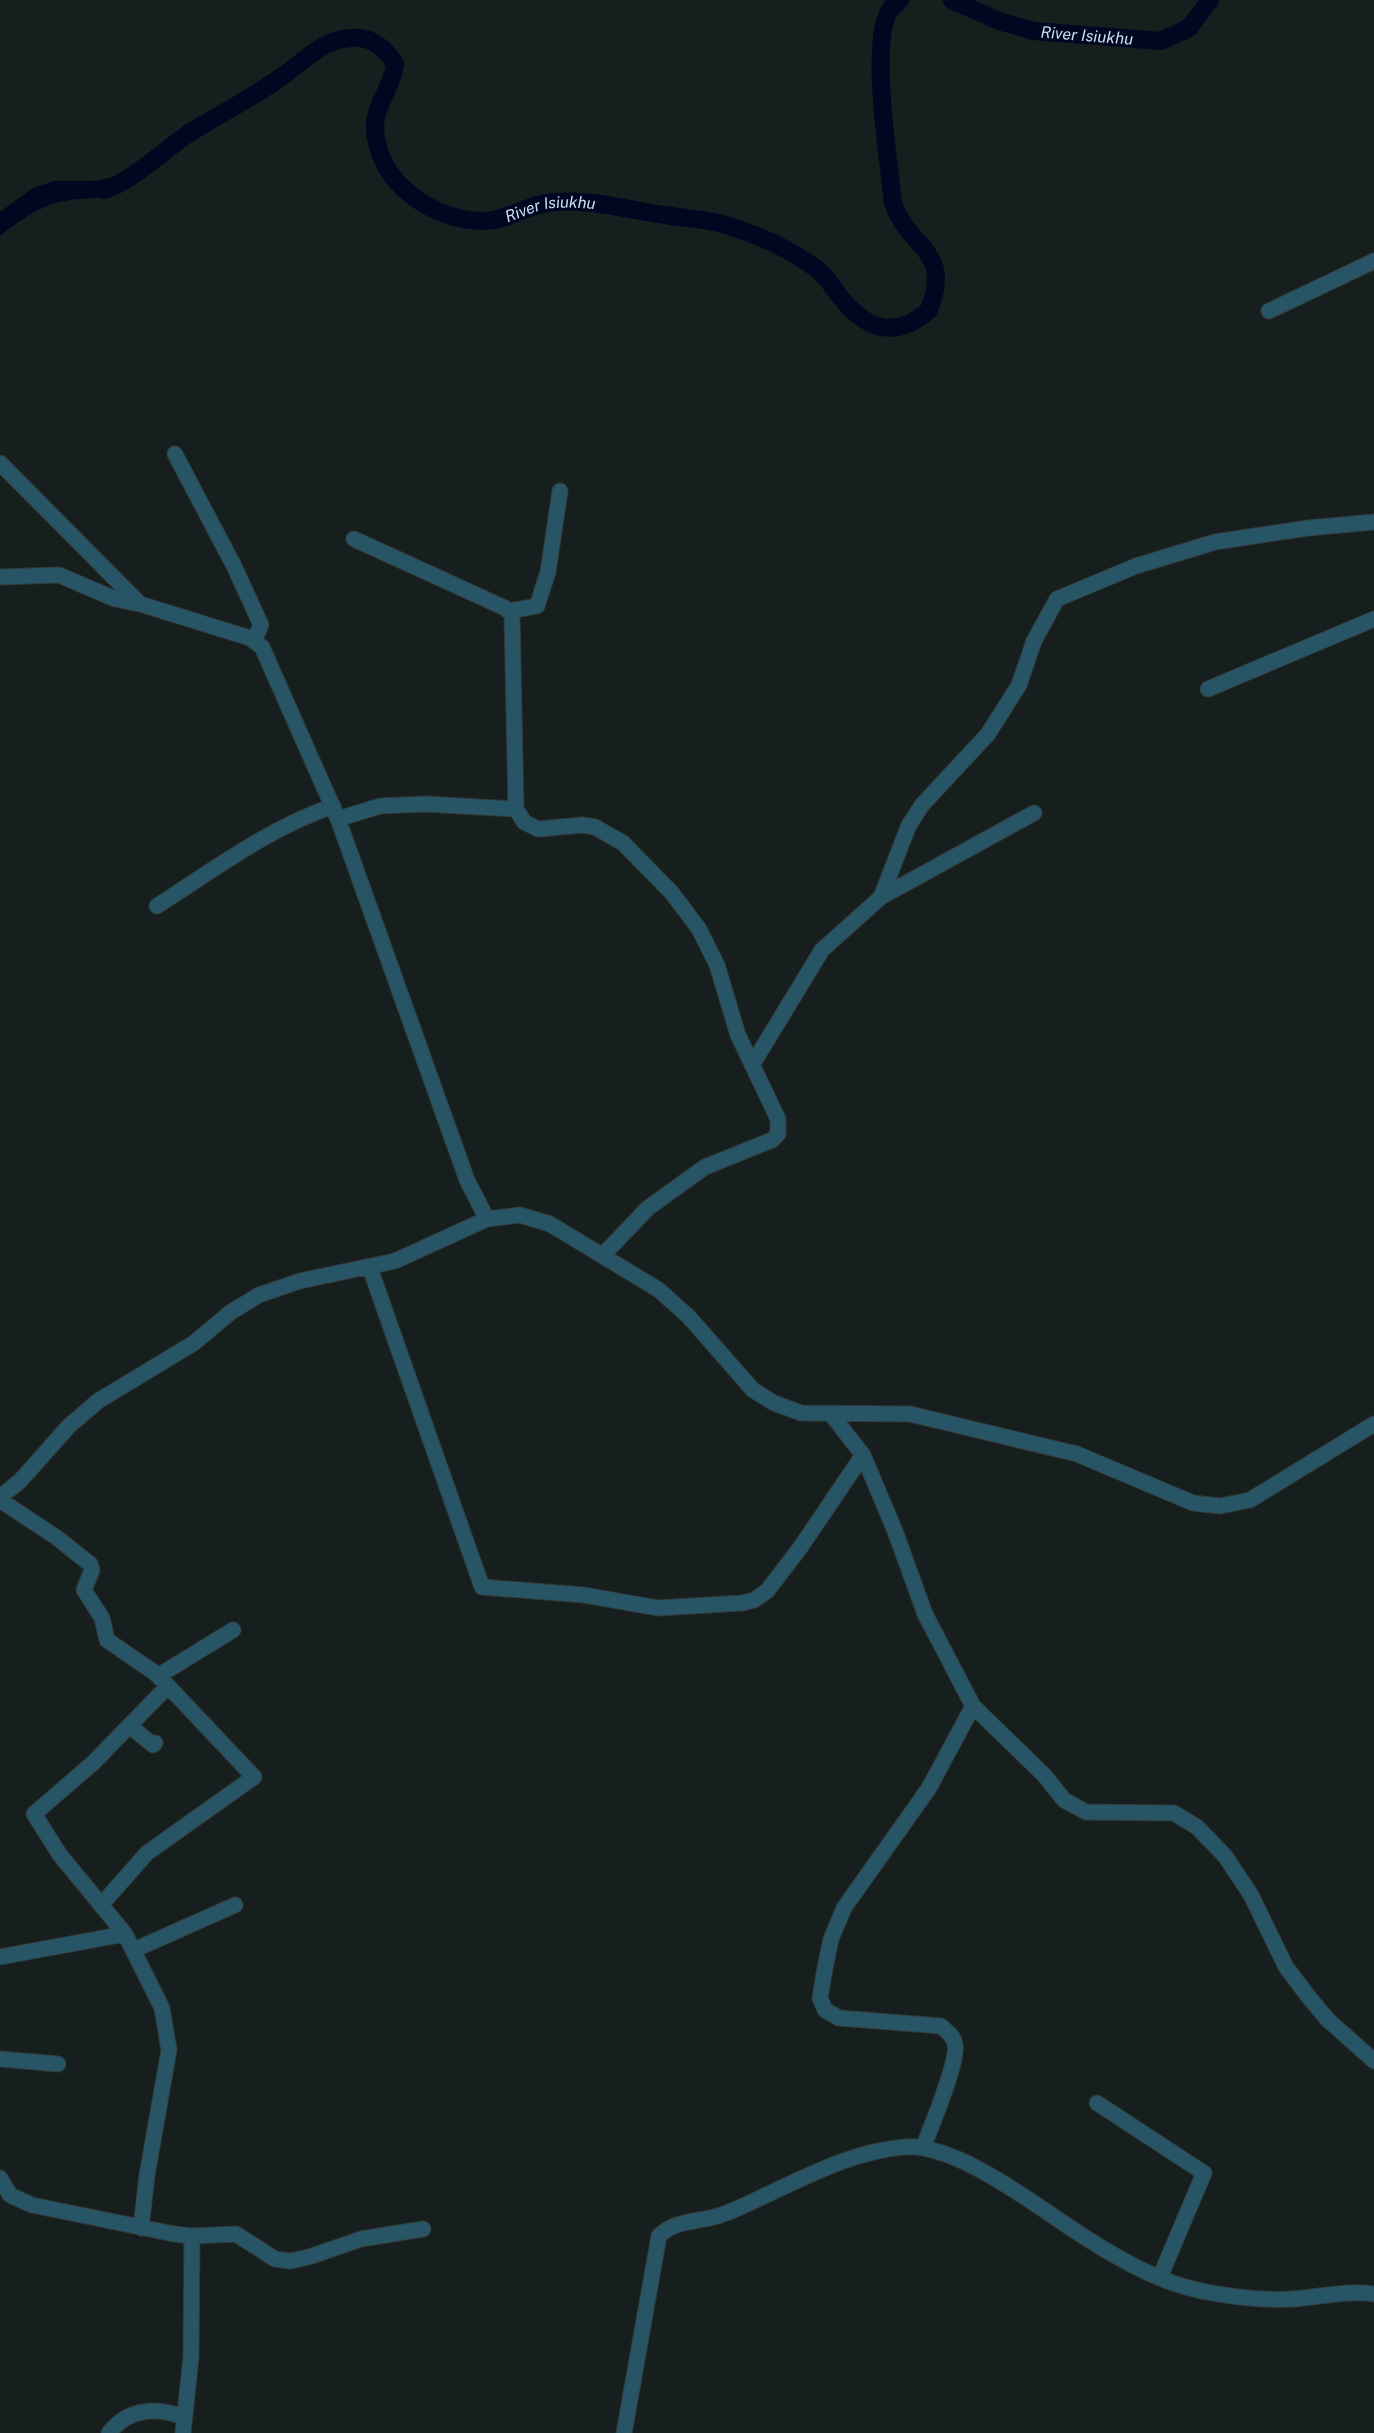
<svg xmlns="http://www.w3.org/2000/svg" width="1374" height="2433" viewBox="0 0 1374 2433" font-family="'Public Sans',sans-serif">
<style>
.water{fill:#000721}
.lines{fill:none;stroke-linecap:round;stroke-linejoin:round}
.river{stroke:#000721;stroke-width:18}
.minor-casing{stroke:#323a3a;stroke-width:17}
.minor{stroke:#285565;stroke-width:15}
.labels{text-anchor:middle;dominant-baseline:central;stroke-width:6;stroke-linejoin:round;paint-order:stroke}
.water-label{font-size:16px;font-style:italic;fill:#cbdef4;stroke:#0d1515}
</style>
<rect width="100%" height="100%" fill="#161e1e"/>
<path class="water" d="M 123,176 L 129,186 C 104,200 97,197 70,200 C 42,204 21,219 0,236 L 0,212 L 33,188 L 54,181 L 92,181 Z"/>
<g class="lines">
<g class="river">
<path id="s1" d="M 952,0 L 999,21 L 1034,31 L 1161,41 L 1189,28 L 1210,0"/>
<path id="s2" d="M 104,190 C 131,182 165,149 191,132 C 223,112 258,95 288,72 C 309,57 323,40 351,38 C 371,36 385,48 395,64 C 393,86 374,106 375,128 C 377,183 433,221 485,221 C 509,220 530,203 555,202 C 595,199 632,211 671,216 C 691,219 710,219 729,226 C 761,236 792,250 818,270 C 828,278 833,288 841,298 C 868,331 896,339 929,310 C 953,249 909,250 893,203 C 889,162 869,40 890,10 C 893,6 897,3 900,0"/>
</g>
<g class="minor-casing">
<path id="minor" d="M 1269,311 L 1374,261
M 175,454 L 234,566 L 261,625 L 254,640
M 0,463 L 140,604 L 250,638 L 262,647 L 338,819 L 467,1180 L 487,1219
M 354,539 L 505,608 L 512,614 L 516,809 L 524,822 L 538,829 L 582,825 L 595,827 L 623,843 L 672,893 L 699,929 L 717,965 L 738,1035 L 778,1119 L 778,1134 L 772,1140 L 705,1167 L 648,1208 L 603,1255
M 0,577 L 59,575 L 115,599 L 140,604
M 509,611 L 537,606 L 548,572 L 560,491
M 1208,689 L 1374,619
M 338,819 L 380,806 L 426,804 L 516,809
M 881,897 L 1034,813
M 157,906 C 213,870 269,828 333,806
M 752,1065 L 822,950 L 881,897 L 909,825 L 922,805 L 988,734 L 1019,685 L 1034,641 L 1057,599 L 1136,566 L 1215,542 L 1308,528 L 1374,522
M 370,1268 L 482,1587 L 584,1595 L 658,1608 L 742,1603 L 754,1600 L 767,1591 L 800,1548 L 863,1455
M 831,1414 L 863,1455 L 895,1531 L 925,1614 L 973,1706 L 1045,1776 L 1064,1800 L 1086,1812 L 1174,1813 L 1197,1827 L 1225,1856 L 1251,1895 L 1286,1967 L 1308,1996 L 1327,2019 L 1374,2061
M 0,1497 L 20,1481 L 69,1426 L 98,1401 L 194,1343 L 231,1312 L 259,1295 L 300,1281 L 395,1261 L 487,1219 L 520,1215 L 550,1224 L 659,1290 L 689,1317 L 753,1390 L 774,1403 L 801,1413 L 910,1414 L 1077,1454 L 1193,1503 L 1220,1506 L 1250,1500 L 1374,1424
M 0,1500 L 56,1537 L 90,1564 L 92,1570 L 84,1590 L 102,1618 L 107,1640 L 155,1673 L 168,1686 L 93,1763 L 34,1814 L 60,1855 L 125,1934 L 162,2008 L 169,2050 L 147,2175 L 141,2228
M 158,1676 L 233,1630
M 130,1726 L 153,1745 L 155,1743
M 102,1904 L 147,1853 L 254,1777 L 168,1686
M 134,1950 L 235,1905
M 0,1957 L 125,1934
M 0,2059 L 58,2064
M 1097,2103 L 1204,2173 L 1160,2277
M 923,2148 C 930,2129 959,2061 955,2044 C 954,2036 947,2032 941,2026 L 839,2018 L 825,2010 L 820,1998 L 825,1968 L 831,1939 L 844,1908 L 929,1788 L 973,1706
M 0,2178 L 10,2195 L 32,2205 L 174,2234 L 192,2236 L 236,2234 L 275,2259 L 290,2261 L 309,2257 L 361,2239 L 423,2229
M 109,2433 C 128,2408 157,2407 183,2417
M 183,2433 L 191,2357 L 192,2236
M 624,2433 L 659,2236 C 674,2221 694,2222 714,2217 C 730,2213 745,2205 760,2198 C 805,2177 853,2151 904,2147 C 957,2143 1036,2206 1080,2234 C 1109,2253 1143,2273 1176,2284 C 1208,2295 1259,2301 1293,2299 C 1319,2297 1348,2290 1374,2294"/>
</g>
<use href="#minor" class="minor"/>
</g>
<g class="labels">
<g class="water-label">
<text stroke="none"><textPath href="#s1" startOffset="141">River Isiukhu</textPath></text>
<text stroke="none"><textPath href="#s2" startOffset="639">River Isiukhu</textPath></text>
</g>
</g>
</svg>
